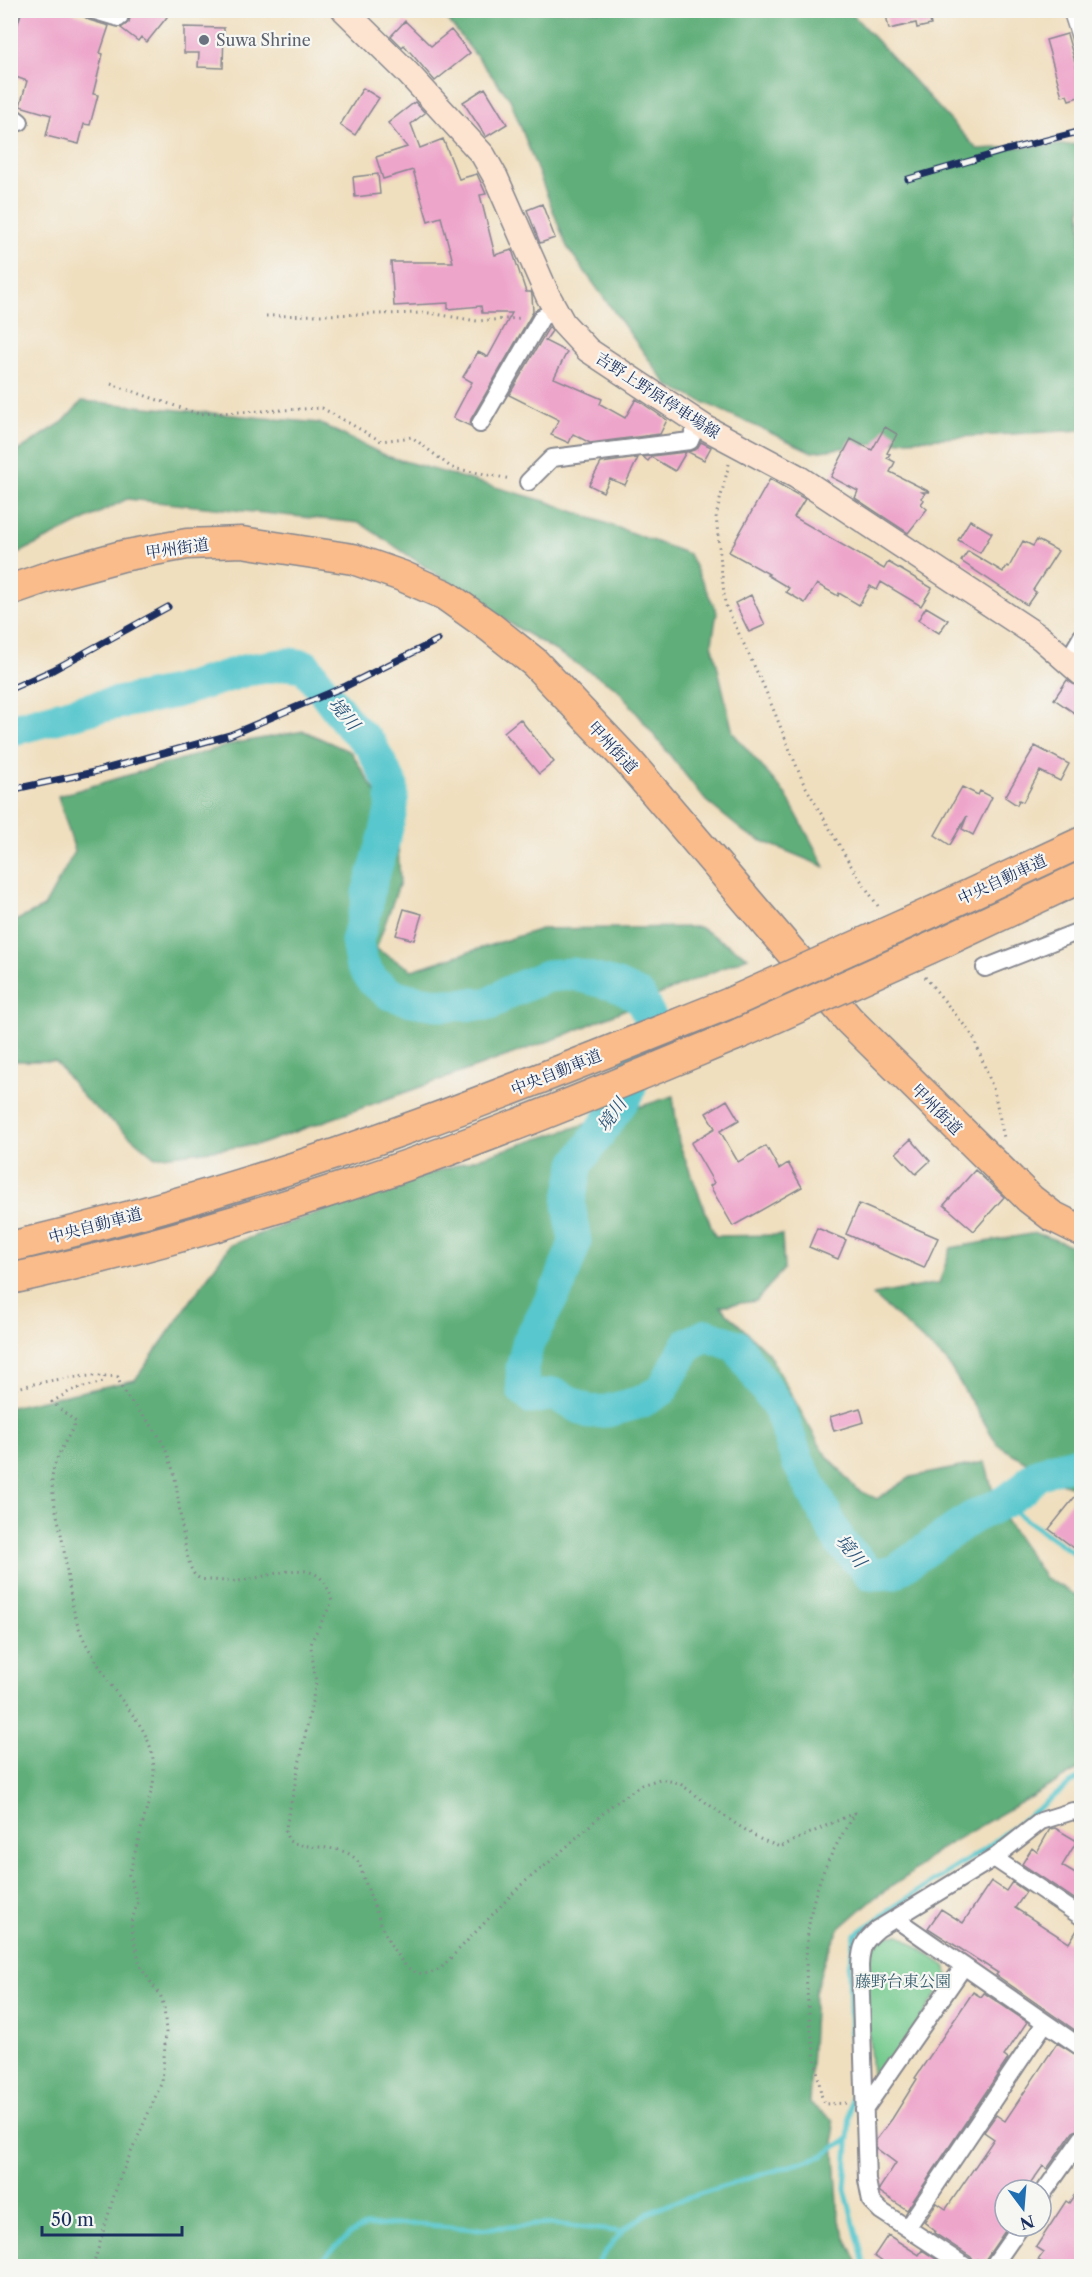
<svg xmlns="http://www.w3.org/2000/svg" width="1092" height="2277" viewBox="0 0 1092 2277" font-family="'Libre Caslon Text','Noto Serif JP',serif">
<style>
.green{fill:#76cb8f;stroke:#487d76;stroke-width:1.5}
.forest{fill:#60af7a;stroke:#3e6f6c;stroke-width:1.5}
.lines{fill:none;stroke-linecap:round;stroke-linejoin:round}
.stream{stroke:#59c7ce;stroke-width:5}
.river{stroke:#59c7ce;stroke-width:33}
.building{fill:#eea5ca}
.lane-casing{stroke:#86878e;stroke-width:11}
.street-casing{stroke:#86878e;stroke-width:20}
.secondary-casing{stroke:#86878e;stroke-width:27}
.highway-casing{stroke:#86878e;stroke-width:33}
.path{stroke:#86878e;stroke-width:3;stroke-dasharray:1.5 4.5;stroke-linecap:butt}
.lane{stroke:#fff;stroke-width:8}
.street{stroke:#fff;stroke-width:16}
.secondary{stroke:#fde4d1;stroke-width:24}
.highway{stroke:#fabc8b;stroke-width:30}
.rail-casing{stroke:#1b2f5e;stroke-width:7}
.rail{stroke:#f6f6f2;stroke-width:4.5;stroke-dasharray:14;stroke-linecap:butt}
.highway-bridge-casing{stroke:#86878e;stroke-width:33;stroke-linecap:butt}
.highway-bridge{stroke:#fabc8b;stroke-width:30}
.worship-dot{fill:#6b7280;stroke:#f6f6f2;stroke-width:2}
.labels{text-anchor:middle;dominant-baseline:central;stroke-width:4.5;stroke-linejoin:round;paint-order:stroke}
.worship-label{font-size:16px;fill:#5b616d;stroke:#f6f6f2;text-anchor:start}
.street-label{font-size:16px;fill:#1b2f5e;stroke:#f6f6f2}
.park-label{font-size:16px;fill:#365e6d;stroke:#f6f6f2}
.water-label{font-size:18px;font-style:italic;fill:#2a557a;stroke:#f6f6f2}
</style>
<rect width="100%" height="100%" fill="#f6f6f2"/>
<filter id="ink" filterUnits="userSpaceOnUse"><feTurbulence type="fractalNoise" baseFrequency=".0167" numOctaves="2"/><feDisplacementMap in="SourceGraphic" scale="12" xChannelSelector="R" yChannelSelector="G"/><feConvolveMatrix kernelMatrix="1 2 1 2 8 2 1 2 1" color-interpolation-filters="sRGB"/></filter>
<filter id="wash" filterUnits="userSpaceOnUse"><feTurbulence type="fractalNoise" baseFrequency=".008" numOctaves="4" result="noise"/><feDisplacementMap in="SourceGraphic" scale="24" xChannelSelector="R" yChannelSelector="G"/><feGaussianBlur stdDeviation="1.35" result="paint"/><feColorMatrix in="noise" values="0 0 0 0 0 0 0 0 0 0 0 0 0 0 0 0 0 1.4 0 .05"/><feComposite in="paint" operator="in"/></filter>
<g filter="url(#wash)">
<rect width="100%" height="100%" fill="#f0dfbf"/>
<path class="green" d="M 889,1935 L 900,1935 L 945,1966 L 949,1977 L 881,2076 L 872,2076 C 871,2049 861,1976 870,1954 C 873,1945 881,1939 889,1935 Z"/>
<path class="forest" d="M 441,11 L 846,11 L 851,13 L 977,149 L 1081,144 L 1081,430 L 907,440 L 812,452 L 668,386 L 567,247 L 510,99 Z
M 82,401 L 319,423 L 386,456 L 548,502 L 689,554 L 717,612 L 712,643 L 733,733 L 786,795 L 825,867 L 748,835 L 706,801 L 617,688 L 511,624 L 360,523 L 127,499 L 11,557 L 10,456 L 63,422 Z
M 304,731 L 351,752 L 397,827 L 400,882 L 376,949 L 412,970 L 541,929 L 699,927 L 748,957 L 563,1036 L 261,1144 L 155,1157 L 85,1099 L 55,1061 L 11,1061 L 11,923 L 44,907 L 75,851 L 58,796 L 236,743 Z
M 673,1096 L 679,1143 L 715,1236 L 782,1235 L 784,1269 L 756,1301 L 720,1306 L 768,1353 L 823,1451 L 856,1489 L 877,1499 L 911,1477 L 985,1462 L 997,1507 L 1045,1578 L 1081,1598 L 1081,1768 L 938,1850 L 909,1875 L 874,1898 L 840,1928 L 825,1958 L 815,1992 L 809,2103 L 833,2120 L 839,2221 L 859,2266 L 11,2266 L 10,1407 L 135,1380 L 230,1245 L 375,1191 Z
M 1036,1233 L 1081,1249 L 1081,1490 L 1061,1483 L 998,1445 L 947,1362 L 873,1295 L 939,1283 L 951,1248 Z"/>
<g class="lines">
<path class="stream" d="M 1002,1503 L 1082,1559
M 315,2266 L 350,2234 L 366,2226 L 416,2224 L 475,2229 L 552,2224 L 615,2231 L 621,2233
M 595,2266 L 622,2231 L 646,2214 L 680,2200 L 822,2156 L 849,2138
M 865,2266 L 845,2189 L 852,2082 L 849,1967 L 855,1935 L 897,1905 L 986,1848 L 1082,1775"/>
<path class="river" d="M 10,730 L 97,707 L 175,692 L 247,670 L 288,664 L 305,666 L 348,723 L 370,744 L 392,786 L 392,806 L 385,836 L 368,893 L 367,905 L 357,941 L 361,963 L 373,981 L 390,994 L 411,1000 L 444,1005 L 490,1004 L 507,993 L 547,976 L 573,974 L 615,985 L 639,996 L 651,1019 L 628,1093 L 577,1164 L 569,1203 L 575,1242 L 560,1283 L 528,1343 L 522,1368 L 523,1390 L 532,1398 L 554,1394 L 589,1412 L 607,1411 L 641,1402 L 662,1390 L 688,1344 L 707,1335 L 737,1346 L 780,1410 L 798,1462 L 840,1542 L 871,1574 L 893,1573 L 971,1518 L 1002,1503 L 1023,1489 L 1035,1476 L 1051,1469 L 1082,1461"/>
</g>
<g id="blocks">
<path class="building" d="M 22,10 L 64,10 L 83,16 L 89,20 L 109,26 L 100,53 L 103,54 L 93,94 L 98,95 L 90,125 L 84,124 L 79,144 L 46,136 L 51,115 L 20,106 L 27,81 L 10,75 L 10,50 Z
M 132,10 L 159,10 L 167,17 L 147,42 L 141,37 L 138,41 L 121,28 L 129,22 Z
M 885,10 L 945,10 L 945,17 L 930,20 L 931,25 L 917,28 L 916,23 L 889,29 Z
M 405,21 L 431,46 L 451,30 L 470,53 L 435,81 L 404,45 L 402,47 L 391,36 Z
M 184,27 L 224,28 L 223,68 L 198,67 L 199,53 L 184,53 Z
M 1067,34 L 1082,86 L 1082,96 L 1069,100 L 1067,95 L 1062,96 L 1046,40 Z
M 363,88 L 379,98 L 355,135 L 340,125 Z
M 485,88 L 507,124 L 486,137 L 463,102 Z
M 415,102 L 425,113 L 411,124 L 420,148 L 443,139 L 459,179 L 477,174 L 486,194 L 480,195 L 495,255 L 512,250 L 526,292 L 531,292 L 532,295 L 533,312 L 471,419 L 470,426 L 453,418 L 472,382 L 463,377 L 478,352 L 488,357 L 512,313 L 482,313 L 481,306 L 448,309 L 448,303 L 394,306 L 391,262 L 453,262 L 441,217 L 428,221 L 413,170 L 383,179 L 376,157 L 407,147 L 388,123 Z
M 378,174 L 380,194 L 355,197 L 353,177 Z
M 542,204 L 555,238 L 540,243 L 527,210 Z
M 549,327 L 552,331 L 545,341 L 567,352 L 554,378 L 602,399 L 600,404 L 625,418 L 636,399 L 667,420 L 660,434 L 590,443 L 573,434 L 569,443 L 551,435 L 559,420 L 509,395 Z
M 885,427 L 897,434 L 887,453 L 890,454 L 887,458 L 895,462 L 890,472 L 930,492 L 922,492 L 925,494 L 921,498 L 924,500 L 921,504 L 927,509 L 908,533 L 855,498 L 858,491 L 831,477 L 851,439 L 872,450 Z
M 701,442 L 711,447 L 704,460 L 688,452 L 697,449 Z
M 686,452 L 675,471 L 651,457 L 648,461 L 643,457 Z
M 638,458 L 625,485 L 610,479 L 603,492 L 589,485 L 601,463 Z
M 770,479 L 805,499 L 794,517 L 884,569 L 888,562 L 932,588 L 921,606 L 881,582 L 877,590 L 870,586 L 859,605 L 839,593 L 838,596 L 817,584 L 805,603 L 786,592 L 789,588 L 767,575 L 769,574 L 729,552 Z
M 970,520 L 992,533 L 980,553 L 958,540 Z
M 1037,540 L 1058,551 L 1033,590 L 1036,592 L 1027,605 L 961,561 L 968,551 L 1003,572 L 1007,566 L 1009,567 L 1023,541 L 1033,546 Z
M 751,595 L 765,625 L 749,632 L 735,603 Z
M 926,607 L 948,620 L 939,633 L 918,620 Z
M 1067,680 L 1082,690 L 1082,718 L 1054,699 Z
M 520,719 L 554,762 L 539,774 L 504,732 Z
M 1035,746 L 1069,764 L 1060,781 L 1040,771 L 1023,802 L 1019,800 L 1017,805 L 1005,797 Z
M 962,787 L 978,795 L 980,791 L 992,797 L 973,835 L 962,829 L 967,816 L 950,845 L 935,835 Z
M 404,909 L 422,914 L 414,940 L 396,935 Z
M 727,1100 L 739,1120 L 720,1131 L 738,1162 L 766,1146 L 779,1169 L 788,1163 L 802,1187 L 733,1226 L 710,1186 L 714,1183 L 691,1143 L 715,1128 L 706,1113 Z
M 911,1139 L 930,1161 L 916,1174 L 896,1153 Z
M 975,1170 L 1004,1197 L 974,1231 L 944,1205 Z
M 859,1204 L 938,1238 L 924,1268 L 846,1234 Z
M 817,1228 L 846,1240 L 838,1259 L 809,1247 Z
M 860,1408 L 864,1422 L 834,1431 L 830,1417 Z
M 1082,1488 L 1082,1554 L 1049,1529 Z
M 1055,1828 L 1077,1841 L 1062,1866 L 1082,1878 L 1082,1904 L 1022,1864 L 1032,1848 L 1037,1852 L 1050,1829 Z
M 991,1881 L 1006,1891 L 1012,1882 L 1026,1892 L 1015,1908 L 1069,1943 L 1079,1927 L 1082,1927 L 1082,2035 L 996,1975 L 998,1973 L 928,1928 L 941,1909 L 963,1923 Z
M 973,1992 L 981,1997 L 984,1993 L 1027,2022 L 1004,2056 L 1008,2059 L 907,2210 L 880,2192 L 879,2189 L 896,2163 L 876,2148 L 876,2140 L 892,2119 L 917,2079 L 915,2078 Z
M 1057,2043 L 1082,2058 L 1081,2128 L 1073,2132 L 1047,2169 L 1043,2166 L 1026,2190 L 1005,2190 L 1005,2231 L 983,2263 L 977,2259 L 975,2263 L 971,2257 L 934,2233 L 935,2231 L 924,2222 L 937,2203 L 946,2209 L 994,2139 L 984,2132 L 996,2115 L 1005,2121 Z
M 1082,2184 L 1082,2266 L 1048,2266 L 1038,2260 L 1044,2252 L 1036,2247 L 1066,2201 L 1069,2203 Z
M 888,2235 L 919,2255 L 922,2250 L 947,2266 L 889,2266 L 874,2256 Z"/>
</g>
</g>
<g filter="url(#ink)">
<use href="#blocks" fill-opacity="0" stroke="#86878e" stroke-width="1.5"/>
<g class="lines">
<g class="lane-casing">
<path id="lane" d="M 1067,10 L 1082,56
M 10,32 L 16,10"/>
</g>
<g class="street-casing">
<path id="street" d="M 92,10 L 119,18 L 122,10
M 10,114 L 20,122
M 480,424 L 542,317 L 556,311
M 528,482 L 552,458 L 690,441 L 698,422
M 1067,662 L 1082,636
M 985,968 L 1082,930
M 994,1858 L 1082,1917
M 896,1919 L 1082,2048
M 864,2110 L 964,1966
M 1041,2196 L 1082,2138
M 907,2228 L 1045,2023
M 965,2266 L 881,2211 L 871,2201 L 867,2180 L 860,1966 C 861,1946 863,1942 878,1929 L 994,1858 L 1041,1821 L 1073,1811 L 1082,1814
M 993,2266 L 1021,2226"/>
</g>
<g class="secondary-casing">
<path id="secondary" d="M 344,10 L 406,71 L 483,155 L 496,178 L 548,296 L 563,323 L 588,350 L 706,428 L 796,476 L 1041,638 L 1082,674"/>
</g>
<g class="highway-casing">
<path id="highway" d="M 10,590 L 56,574 L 122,556 L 187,544 L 242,542 L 353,559 L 402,576 L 445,595 L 490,627 L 534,662 L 629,762 L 849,1020 L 1030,1199 L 1052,1216 L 1082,1231
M 932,912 L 1082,842
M 946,941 L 1082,877
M 10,1247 C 149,1214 286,1173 420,1124 C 524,1086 627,1044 730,1003
M 10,1279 C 126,1254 240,1221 352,1184 C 484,1141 613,1086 741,1033"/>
</g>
<path class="path" d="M 266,316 L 429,313 L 477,321 L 522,318
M 111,384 L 199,414 L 322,408 L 381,441 L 412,437 L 452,468 L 511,479
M 729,464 L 716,516 L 725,604 L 765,689 L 803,782 L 850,864 L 880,909
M 925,977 L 973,1036 L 994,1091 L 1004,1138
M 10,1390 C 42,1381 85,1373 118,1377 C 123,1398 138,1408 151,1425 C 163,1440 169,1456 174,1474 C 179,1494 184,1567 196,1576 C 200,1580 208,1580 213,1580 C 224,1581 235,1582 245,1580 C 279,1575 322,1552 332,1602 L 312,1640 L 311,1647 L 316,1683 L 285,1832 L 289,1841 C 309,1851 344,1842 358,1862 C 361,1866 362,1874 364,1879 C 374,1904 388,1953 410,1969 C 420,1976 430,1974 440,1969 L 521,1885 L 553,1859 L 611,1806 L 641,1785 L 660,1779 L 679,1783 L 736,1824 L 760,1839 L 780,1847 L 854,1813 C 842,1836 827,1859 819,1883 C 795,1952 810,2025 821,2094 L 824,2104 L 848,2103
M 93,2266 L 118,2182 L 162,2082 L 166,2032 L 164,2007 L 161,1997 L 141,1968 L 133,1936 L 131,1922 L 138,1902 L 129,1875 L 153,1785 C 159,1738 134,1719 110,1684 C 103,1673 96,1660 89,1649 C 69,1616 69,1576 62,1539 C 59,1520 52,1500 52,1481 C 52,1461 67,1440 76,1422 L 52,1402 L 72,1390 L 103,1382 L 105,1375"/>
<use href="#lane" class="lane"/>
<use href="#street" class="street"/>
<use href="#secondary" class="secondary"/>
<use href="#highway" class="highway"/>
<g class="rail-casing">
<path id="rail" d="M 908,179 L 1007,150 L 1082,131
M 10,689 L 53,670 L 168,607
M 10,790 L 94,772 L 230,735 L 346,686 L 438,640"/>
</g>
<use href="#rail" class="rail"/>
<g class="highway-bridge-casing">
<path id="highway-bridge" d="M 730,1003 L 932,912
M 741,1033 L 946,941"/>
</g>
<use href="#highway-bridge" class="highway-bridge"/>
</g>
</g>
<circle class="worship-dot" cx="204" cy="40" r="6"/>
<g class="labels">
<g class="worship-label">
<text x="216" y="40">Suwa Shrine</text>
</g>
<g class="street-label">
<text transform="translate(658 395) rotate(33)">吉野上野原停車場線</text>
<text transform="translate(177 548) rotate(-8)">甲州街道</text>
<text transform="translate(613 747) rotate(47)">甲州街道</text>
<text transform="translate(1002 879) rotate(-25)">中央自動車道</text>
<text transform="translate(556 1072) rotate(-22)">中央自動車道</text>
<text transform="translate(937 1109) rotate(45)">甲州街道</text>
<text transform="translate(95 1225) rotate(-15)">中央自動車道</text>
</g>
<g class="park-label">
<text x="903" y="1981">藤野台東公園</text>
</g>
<g class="water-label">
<text transform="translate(344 714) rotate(50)">境川</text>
<text transform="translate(612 1115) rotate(-54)">境川</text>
<text transform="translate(851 1551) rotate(51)">境川</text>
</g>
</g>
<rect width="1092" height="2277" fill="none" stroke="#f6f6f2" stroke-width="36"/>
<g transform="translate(1023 2208) rotate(164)"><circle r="28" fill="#f6f6f2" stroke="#9ea6b7" stroke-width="1.5"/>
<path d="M0-4.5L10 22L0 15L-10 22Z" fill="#1f6fb2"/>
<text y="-9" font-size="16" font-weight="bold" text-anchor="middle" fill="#1b2f5e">N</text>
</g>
<path d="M42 2226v9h140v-9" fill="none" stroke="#1b2f5e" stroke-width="3"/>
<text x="51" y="2226" font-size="18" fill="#1b2f5e" stroke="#f6f6f2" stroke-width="4.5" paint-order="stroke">50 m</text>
</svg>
